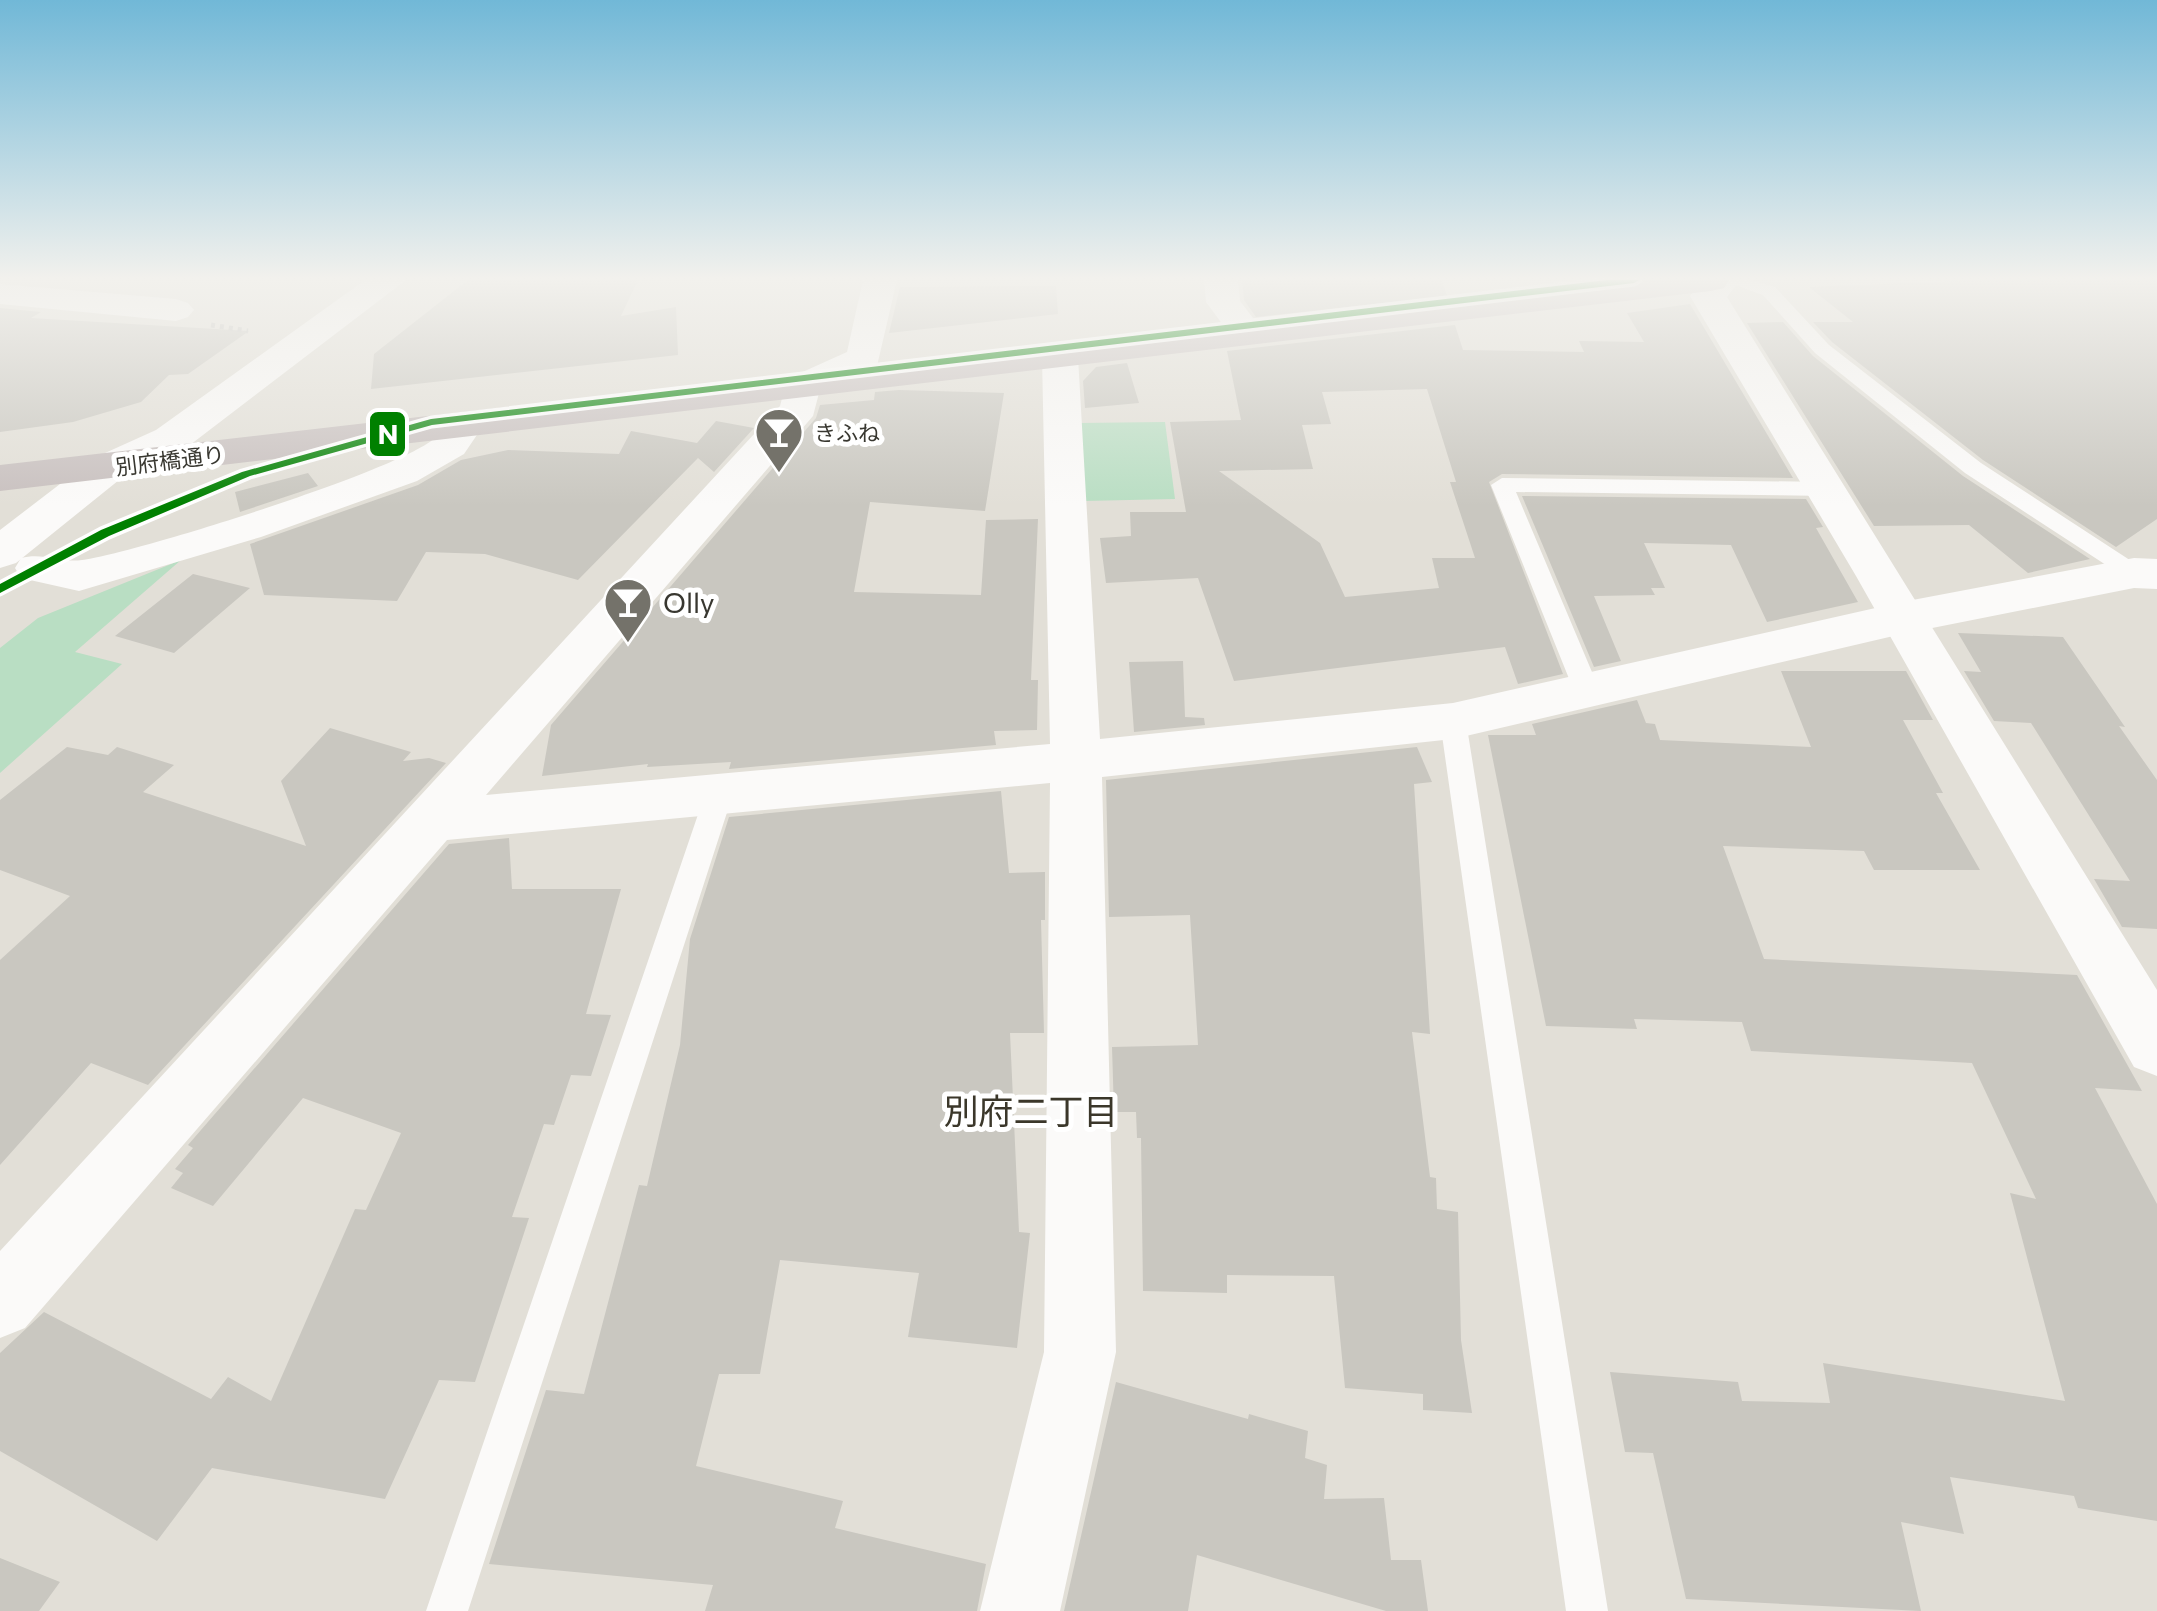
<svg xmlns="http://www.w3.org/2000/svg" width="2157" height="1611" viewBox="0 0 2157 1611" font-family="Commissioner,'Noto Sans JP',sans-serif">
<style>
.green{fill:#b9dec3}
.building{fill:#c9c7c0;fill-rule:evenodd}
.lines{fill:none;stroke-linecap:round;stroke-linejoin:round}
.path{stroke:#c1c0bd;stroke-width:5;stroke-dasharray:4 5;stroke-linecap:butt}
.service{fill:#fbfaf9;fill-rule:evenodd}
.minor{fill:#fbfaf9;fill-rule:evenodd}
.tertiary{fill:#fbfaf9;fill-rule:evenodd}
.trunk{fill:#c8c0bf;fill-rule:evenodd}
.metro-1-casing{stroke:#fff;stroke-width:7}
.metro-1{fill:#008000;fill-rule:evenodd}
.labels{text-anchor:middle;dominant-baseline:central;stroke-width:10;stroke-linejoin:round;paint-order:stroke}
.far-poi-label{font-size:22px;fill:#383730;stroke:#fff;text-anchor:start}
.far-street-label{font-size:22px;fill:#383730;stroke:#fff}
.poi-label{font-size:28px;fill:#383730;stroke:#fff;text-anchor:start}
.near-neighbourhood-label{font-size:35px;fill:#3b372a;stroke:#fff}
.line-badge{stroke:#fff;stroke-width:4}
.badge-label{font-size:28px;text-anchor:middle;font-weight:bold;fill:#fff}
</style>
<rect width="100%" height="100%" fill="#e2dfd7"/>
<path class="green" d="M 1165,422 L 1175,499 L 1083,501 L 1079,423 Z
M 181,560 L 75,652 L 122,664 L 0,773 L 0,648 L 38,618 Z"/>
<path class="building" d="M 468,280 L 638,280 L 621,316 L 676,307 L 678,355 L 371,389 L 374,354 Z
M 1242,280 L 1442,280 L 1447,296 L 1256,317 L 1244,300 Z
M 1986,280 L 2157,280 L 2157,519 L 2116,547 L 1983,460 L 1832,342 L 1813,322 L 1853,322 L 1809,287 Z
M 1056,286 L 1058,314 L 889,333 L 900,287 Z
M 1690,304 L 1793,478 L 1502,474 L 1489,482 L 1563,674 L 1518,684 L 1505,647 L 1234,681 L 1198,578 L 1106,583 L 1100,538 L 1131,536 L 1130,512 L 1186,512 L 1170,422 L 1241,420 L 1227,351 L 1455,325 L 1463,350 L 1584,352 L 1579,341 L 1644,342 L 1627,313 ZM 1427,389 L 1456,482 L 1450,482 L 1475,558 L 1432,558 L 1439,588 L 1345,597 L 1320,543 L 1219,471 L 1313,469 L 1302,425 L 1331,424 L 1322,392 Z
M 0,308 L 41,312 L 31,318 L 249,331 L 188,374 L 169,375 L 141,402 L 73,422 L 0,432 Z
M 1783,322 L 1813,356 L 1963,476 L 2090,559 L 2028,573 L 1969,525 L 1874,526 L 1747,323 Z
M 1127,363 L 1139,403 L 1085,408 L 1083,381 L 1096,367 Z
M 899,390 L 1004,393 L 985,511 L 870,502 L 854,592 L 981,595 L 986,520 L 1038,519 L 1031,680 L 1038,680 L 1037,730 L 994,731 L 996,745 L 729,769 L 731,762 L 647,767 L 648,764 L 542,776 L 551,725 L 816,418 L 820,405 L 874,400 L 875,392 Z
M 716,421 L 754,428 L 714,472 L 698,458 L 578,580 L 485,554 L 426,552 L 397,601 L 264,595 L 250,544 L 418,485 L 461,460 L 508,450 L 619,454 L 631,431 L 697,443 Z
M 308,473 L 318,486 L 240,512 L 235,492 Z
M 1522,496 L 1806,499 L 1823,527 L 1816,528 L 1858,602 L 1767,622 L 1731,545 L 1644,543 L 1665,588 L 1651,588 L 1655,595 L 1594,596 L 1621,661 L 1594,667 Z
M 193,574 L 250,588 L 174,653 L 115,636 Z
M 1958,633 L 2063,637 L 2125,727 L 2119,726 L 2157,780 L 2157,929 L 2122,927 L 2094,879 L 2130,881 L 2031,723 L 1994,721 L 1964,671 L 1981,672 Z
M 1183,661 L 1185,717 L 1204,718 L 1205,725 L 1134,732 L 1129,662 Z
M 1781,671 L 1906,671 L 1933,720 L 1903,720 L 1943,793 L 1936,793 L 1980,870 L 1874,870 L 1864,851 L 1723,846 L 1764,959 L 2077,975 L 2142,1091 L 2095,1088 L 2157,1204 L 2157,1521 L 2078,1508 L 2074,1496 L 1950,1477 L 1964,1534 L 1901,1522 L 1921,1611 L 1686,1599 L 1653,1453 L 1625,1452 L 1610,1372 L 1738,1382 L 1742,1401 L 1830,1403 L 1823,1363 L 2065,1401 L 2010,1193 L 2036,1199 L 1972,1063 L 1751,1051 L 1742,1022 L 1634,1019 L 1637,1029 L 1546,1026 L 1488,735 L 1536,735 L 1532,724 L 1637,700 L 1646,723 L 1655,724 L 1660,740 L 1811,747 Z
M 330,728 L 411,752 L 403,761 L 429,758 L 446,763 L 148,1085 L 91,1063 L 0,1165 L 0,960 L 70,896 L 0,870 L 0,800 L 67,747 L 108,755 L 117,747 L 174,765 L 143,792 L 306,846 L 281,781 Z
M 1417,747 L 1432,782 L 1414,784 L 1430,1034 L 1412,1032 L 1430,1177 L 1436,1178 L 1437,1209 L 1458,1212 L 1461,1340 L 1472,1413 L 1423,1410 L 1423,1394 L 1345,1388 L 1334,1276 L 1227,1275 L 1227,1293 L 1143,1291 L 1141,1138 L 1137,1138 L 1136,1112 L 1114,1112 L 1112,1047 L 1198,1045 L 1190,915 L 1109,917 L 1106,780 Z
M 1001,791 L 1009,873 L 1045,872 L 1045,920 L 1041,920 L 1044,1033 L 1010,1033 L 1019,1232 L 1030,1233 L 1017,1348 L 908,1337 L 919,1273 L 780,1260 L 760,1374 L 719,1374 L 696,1466 L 843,1501 L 835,1528 L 986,1564 L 977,1611 L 705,1611 L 713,1585 L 489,1564 L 546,1390 L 584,1394 L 639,1185 L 647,1186 L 680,1045 L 690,939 L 729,817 Z
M 509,838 L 512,889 L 621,889 L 586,1014 L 611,1015 L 591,1076 L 571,1075 L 554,1125 L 544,1124 L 512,1217 L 529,1218 L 475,1382 L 439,1380 L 385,1499 L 212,1468 L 157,1541 L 0,1451 L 0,1353 L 44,1312 L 211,1399 L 228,1377 L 271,1401 L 355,1209 L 366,1210 L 401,1133 L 303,1098 L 213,1206 L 171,1188 L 183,1173 L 175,1169 L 193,1148 L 188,1145 L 449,844 Z
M 1116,1382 L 1248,1419 L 1249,1414 L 1308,1431 L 1305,1458 L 1327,1465 L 1324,1499 L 1384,1498 L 1391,1560 L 1421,1560 L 1428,1611 L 1386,1611 L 1197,1555 L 1188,1611 L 1064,1611 Z
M 0,1558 L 60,1582 L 39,1611 L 0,1611 Z"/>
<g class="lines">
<path class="path" d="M 211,325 L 248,331"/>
<path class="service" d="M 1721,280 L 1751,280 L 1775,287 L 1829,345 L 1981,463 L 2142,568 L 2142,578 L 2126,578 L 1965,473 L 1815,353 L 1763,295 Z
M 1502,478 L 1830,482 L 1841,489 L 1830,496 L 1516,492 L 1600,691 L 1587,700 L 1574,691 L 1491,485 Z
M 1453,711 L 1466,721 L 1608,1611 L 1566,1611 L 1440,721 Z
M 719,783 L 729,787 L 733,794 L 468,1611 L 426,1611 L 705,794 L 709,787 Z"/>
<path class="minor" d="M 863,280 L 897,280 L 877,366 L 819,393 L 813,416 L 486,795 L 1050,744 L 1042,357 L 1047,349 L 1073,349 L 1078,357 L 1100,739 L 1453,703 L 1902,602 L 2134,558 L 2157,559 L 2157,589 L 2134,588 L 1902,634 L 1453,739 L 1102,777 L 1116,1352 L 1060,1611 L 980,1611 L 1044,1352 L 1050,783 L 447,840 L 25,1328 L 0,1338 L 0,1251 L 780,406 L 787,379 L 847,352 Z
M 1204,280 L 1238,280 L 1240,301 L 1253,318 L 1247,325 L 1223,325 L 1206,302 Z
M 0,284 L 176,299 L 188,303 L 194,310 L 188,317 L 176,321 L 0,304 Z
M 463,414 L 477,418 L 483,426 L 464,454 L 417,481 L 261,537 L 79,591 L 21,578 L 15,568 L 21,558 C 43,552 61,563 82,560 C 135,553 404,469 436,437 C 441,432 445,424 449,418 Z"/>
<path class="tertiary" d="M 365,280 L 406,280 L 186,448 L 124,476 L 16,563 L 0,568 L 0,530 L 94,458 L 156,430 Z
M 1702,280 L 1740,280 L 1727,297 L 2157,990 L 2157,1076 L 2134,1067 L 1856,576 L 1690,296 Z"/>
<path class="trunk" d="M 1615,280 L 1729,280 L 1724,288 L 1711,291 L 0,491 L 0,465 Z"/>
<g class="metro-1-casing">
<path id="metro-1" d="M 1607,280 L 1639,280 L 1634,283 L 432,425 L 250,476 L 109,536 L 0,593 L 0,584 L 101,530 L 242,472 L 431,419 Z"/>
</g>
<use href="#metro-1" class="metro-1"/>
</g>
<linearGradient id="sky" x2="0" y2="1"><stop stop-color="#71b8d7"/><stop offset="0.55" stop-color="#f2f1ed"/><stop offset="1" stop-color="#f2f1ed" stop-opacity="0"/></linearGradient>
<rect width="2157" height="506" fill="url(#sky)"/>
<defs>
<g id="bar-pin" transform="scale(2.5)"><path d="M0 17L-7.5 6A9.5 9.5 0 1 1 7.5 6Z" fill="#74726a" stroke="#fff"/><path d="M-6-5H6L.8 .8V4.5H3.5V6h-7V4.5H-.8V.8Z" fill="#fff"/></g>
</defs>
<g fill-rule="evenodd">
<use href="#bar-pin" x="779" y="432"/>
<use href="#bar-pin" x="628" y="602"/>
</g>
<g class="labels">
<g class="far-poi-label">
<text x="814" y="432">きふね</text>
</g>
<g class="far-street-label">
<text transform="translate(170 460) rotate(-7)">別府橋通り</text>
</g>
<g class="poi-label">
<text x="663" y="602">Olly</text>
</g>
<g class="near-neighbourhood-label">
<text x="1031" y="1109">別府二丁目</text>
</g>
</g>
<rect class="line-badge" x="368" y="410" width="39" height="48" rx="10" fill="#008000"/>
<g class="badge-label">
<text x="388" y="444">N</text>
</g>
</svg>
